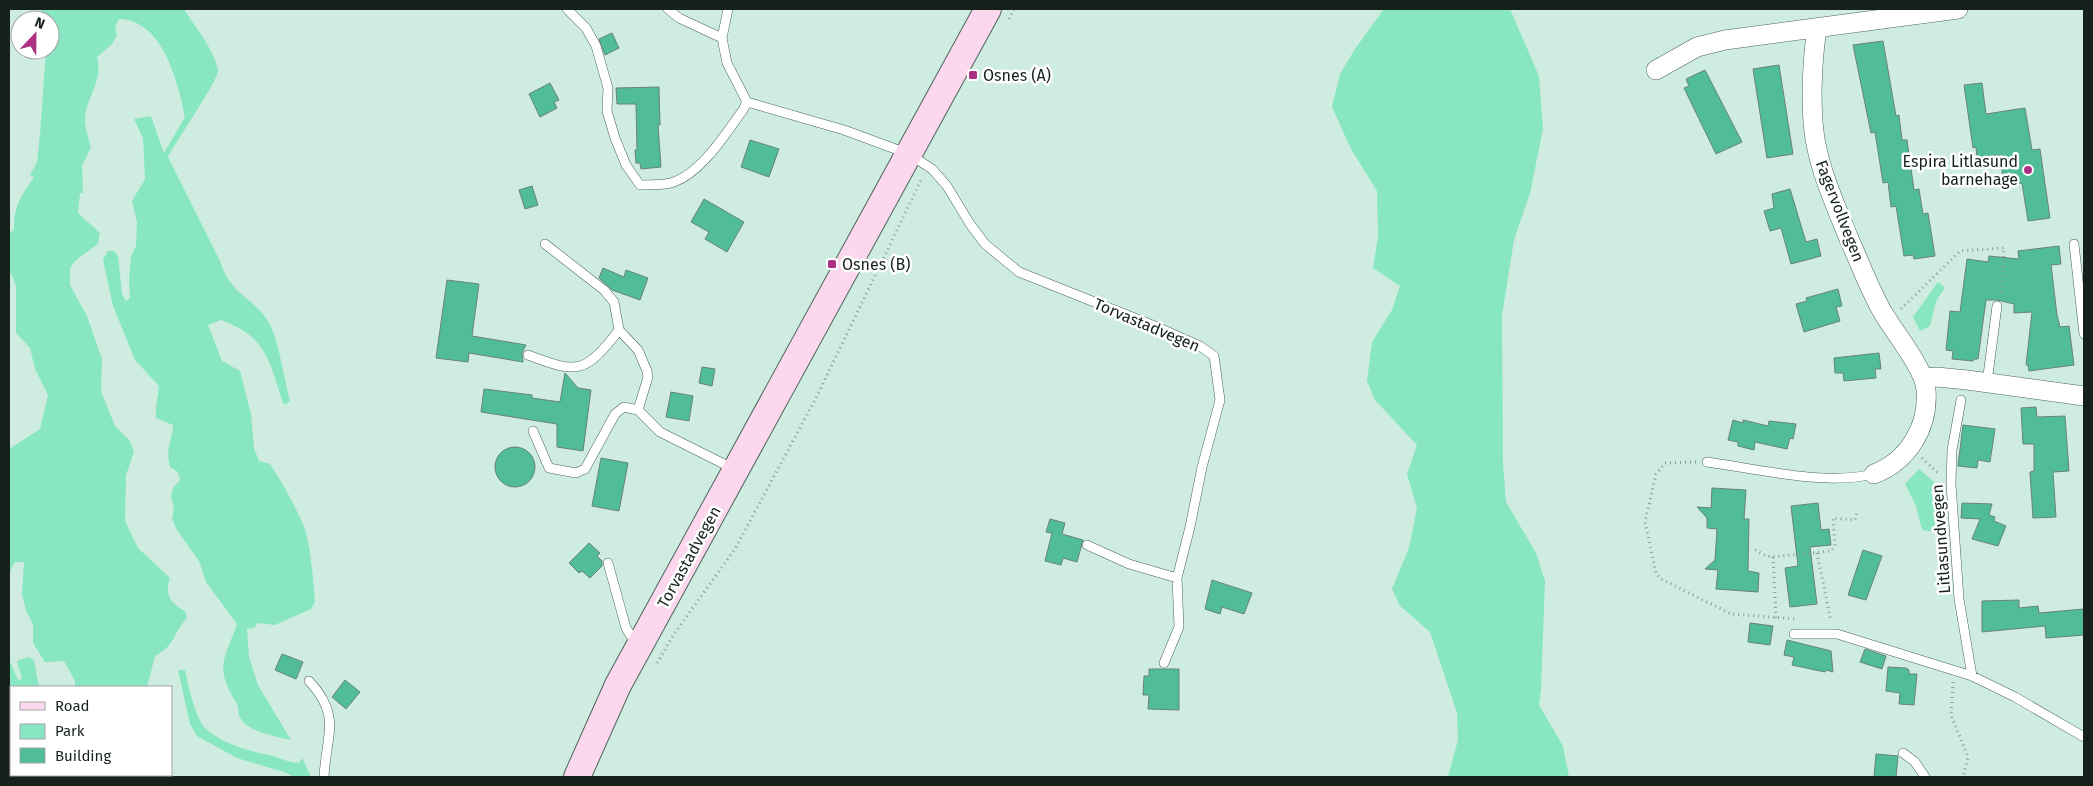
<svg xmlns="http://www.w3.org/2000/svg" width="2093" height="786" viewBox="0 0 2093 786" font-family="'Fira Sans',sans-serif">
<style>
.green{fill:#89e6c2}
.building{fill:#51bd97;stroke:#688378}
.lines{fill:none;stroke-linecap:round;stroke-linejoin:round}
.service-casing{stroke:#4b655a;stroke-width:10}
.minor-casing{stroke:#4b655a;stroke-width:20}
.secondary-casing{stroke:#4b655a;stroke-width:28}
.path{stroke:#879e94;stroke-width:3;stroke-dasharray:1 4;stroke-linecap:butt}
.service{stroke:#fff;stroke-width:9}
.minor{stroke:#fff;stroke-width:19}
.secondary{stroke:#fcd7ee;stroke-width:26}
.poi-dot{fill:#ac3184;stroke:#fff;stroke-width:2}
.labels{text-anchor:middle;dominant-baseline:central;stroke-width:5;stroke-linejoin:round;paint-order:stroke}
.poi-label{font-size:16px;fill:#16211c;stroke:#fff;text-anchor:start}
.street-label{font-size:16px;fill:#16211c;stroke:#fff}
</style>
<rect width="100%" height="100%" fill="#ceecdf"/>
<path class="green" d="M 41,9 L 184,9 C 195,27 214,49 218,70 C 219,80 175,143 168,157 L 220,261 C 231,298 259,299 271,327 C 280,347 284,379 290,401 L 284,405 C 269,363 268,337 221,320 L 208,325 L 222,361 L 240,371 L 251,414 L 254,448 L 259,461 L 270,464 C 282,482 293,502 302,522 C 311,542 313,579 315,602 L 311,609 L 275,625 L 258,623 L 254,628 L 247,629 L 249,657 L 258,685 L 291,740 C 277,737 249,732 241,719 C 238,715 239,709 237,704 C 214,667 224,661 237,624 L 206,582 L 199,561 L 177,530 L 172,519 L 174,508 L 171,497 L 173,488 L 180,480 L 178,472 L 170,467 C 165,447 172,443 173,425 L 156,418 C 155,408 158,397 159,386 L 135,360 L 113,306 L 103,260 L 108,251 L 114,251 L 118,256 L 122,294 L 126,301 L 130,298 L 129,280 L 131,256 L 136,246 L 137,222 L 132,201 L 145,179 L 143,138 L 134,119 L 151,116 L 164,153 L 185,117 C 178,82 163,20 119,19 L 115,26 L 117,35 L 112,44 L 97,57 C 103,82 88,94 85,117 C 84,126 89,139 91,148 L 82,165 L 83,193 L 80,193 L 78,213 L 100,233 L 98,244 L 76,260 L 70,268 L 70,285 L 87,316 L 102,359 L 101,391 L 115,426 L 130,441 L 134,452 L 126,475 L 125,521 L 138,548 L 170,578 C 164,594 171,604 185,611 L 187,618 C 172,634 176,645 155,656 L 147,687 L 75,687 L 75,681 L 64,661 L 45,662 L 33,643 L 33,624 L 26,611 L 22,594 L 24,562 L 15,562 L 9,573 L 9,449 L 40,429 L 48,395 L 35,369 L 30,348 L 16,333 L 16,285 L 9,270 L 9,234 L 14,230 C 14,204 21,197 34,177 L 30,175 L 37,162 L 40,135 L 46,50 L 50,50 L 50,20 L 44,20 Z
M 1384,9 L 1510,9 L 1539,76 L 1543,129 L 1530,193 L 1514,240 L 1502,315 L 1503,465 L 1506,502 L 1536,553 L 1545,581 L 1541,689 L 1539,705 L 1563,746 L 1569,777 L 1448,777 L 1458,740 L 1457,713 L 1430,632 L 1400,606 L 1392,589 L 1409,548 L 1417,508 L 1407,474 L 1417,445 L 1375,400 L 1367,381 L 1372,342 L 1392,310 L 1400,286 L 1373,268 L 1378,237 L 1377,191 L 1351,149 L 1332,107 L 1340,74 L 1355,49 Z
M 1938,282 L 1945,288 L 1936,301 L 1930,326 L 1920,331 L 1913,317 Z
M 1919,469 L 1934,482 L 1931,494 L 1935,499 L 1935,532 L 1922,530 L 1916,506 L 1905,484 Z
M 28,657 L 34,660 L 39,687 L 11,687 L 11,775 L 151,775 L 151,777 L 9,777 L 9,659 L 18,680 L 22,679 L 17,661 Z
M 178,670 L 185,670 C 188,684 195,717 205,728 C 221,743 248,751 269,755 C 279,757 288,763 299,763 L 302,758 L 311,777 L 294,777 L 284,772 L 237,758 L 197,736 L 190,724 Z"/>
<path class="building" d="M 612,33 L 619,48 L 605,55 L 599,39 Z
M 1883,41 L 1896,116 L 1899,115 L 1902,140 L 1907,140 L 1914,190 L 1919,189 L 1923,214 L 1928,213 L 1935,256 L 1914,259 L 1913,255 L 1904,256 L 1896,206 L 1891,207 L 1888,182 L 1883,183 L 1875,132 L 1871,133 L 1853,45 Z
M 1779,65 L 1793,154 L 1767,158 L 1753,69 Z
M 1705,70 L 1742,142 L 1716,154 L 1684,88 L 1689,86 L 1686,79 Z
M 550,83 L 559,100 L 554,102 L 557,108 L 540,117 L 529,94 Z
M 1982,83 L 1986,114 L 2025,108 L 2032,150 L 2040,149 L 2050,218 L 2028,221 L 2022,183 L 2004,186 L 2000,155 L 1977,158 L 1976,147 L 1973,148 L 1964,85 Z
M 659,87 L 660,125 L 658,125 L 661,167 L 641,169 L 640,163 L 636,163 L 635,150 L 637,150 L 636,104 L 617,104 L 616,88 Z
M 750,140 L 779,149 L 769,177 L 741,167 Z
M 532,186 L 538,205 L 525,209 L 519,190 Z
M 1790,189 L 1806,242 L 1817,239 L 1821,256 L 1791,264 L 1781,228 L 1770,231 L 1764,211 L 1774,208 L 1772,194 Z
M 704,199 L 744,222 L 727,252 L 705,239 L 709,232 L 691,222 Z
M 2059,246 L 2061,264 L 2051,265 L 2057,315 L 2060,327 L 2069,326 L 2074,365 L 2029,371 L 2028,365 L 2026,365 L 2032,312 L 2014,313 L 2014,304 L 1997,300 L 1986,300 L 1978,359 L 1974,359 L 1973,361 L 1952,359 L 1953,351 L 1946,350 L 1950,311 L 1960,312 L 1967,259 L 1988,262 L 1989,256 L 2019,259 L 2018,251 Z
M 603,268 L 624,277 L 626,270 L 648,278 L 640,300 L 612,290 L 599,278 Z
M 447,280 L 479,284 L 472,336 L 526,345 L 522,353 L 523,362 L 469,353 L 468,362 L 436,358 Z
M 1838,289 L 1842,306 L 1836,307 L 1840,321 L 1804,332 L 1796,304 L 1807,301 L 1806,298 Z
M 1879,353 L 1881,369 L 1875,369 L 1876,378 L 1844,381 L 1843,373 L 1835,373 L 1834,358 Z
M 702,367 L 715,369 L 712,386 L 699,383 Z
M 565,373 L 578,388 L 591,390 L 583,451 L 557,447 L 557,424 L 481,412 L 484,389 L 532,395 L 532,398 L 560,402 Z
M 671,392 L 693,396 L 689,421 L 666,417 Z
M 2036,407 L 2037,417 L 2065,416 L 2069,471 L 2053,472 L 2056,517 L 2033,518 L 2030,472 L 2034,471 L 2034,444 L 2023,444 L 2021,408 Z
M 1733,420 L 1743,423 L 1743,420 L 1768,426 L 1769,421 L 1796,424 L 1793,439 L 1790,438 L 1787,449 L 1755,442 L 1754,450 L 1738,446 L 1738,442 L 1728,440 Z
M 1963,425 L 1995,429 L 1990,462 L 1978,460 L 1977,468 L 1958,466 Z
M495 467a20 20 0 1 1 40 0a20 20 0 1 1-40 0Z
M 601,458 L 628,463 L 619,511 L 592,506 Z
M 1712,488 L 1746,490 L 1744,519 L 1749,519 L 1748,571 L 1759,573 L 1758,592 L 1716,589 L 1718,570 L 1705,569 L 1715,560 L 1717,529 L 1707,528 L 1707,518 L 1697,507 L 1711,508 Z
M 1818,503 L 1821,530 L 1829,529 L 1831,545 L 1810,547 L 1817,604 L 1790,607 L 1785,568 L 1798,566 L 1791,506 Z
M 1962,503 L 1992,504 L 1989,515 L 1995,517 L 1994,521 L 2006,526 L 1998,546 L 1972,539 L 1980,519 L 1961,518 Z
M 1050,519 L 1065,523 L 1062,534 L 1083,540 L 1077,562 L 1063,558 L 1061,565 L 1045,561 L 1052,533 L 1046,532 Z
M 589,543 L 600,553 L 597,556 L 602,561 L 602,566 L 590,578 L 582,571 L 579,573 L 569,563 Z
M 1863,550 L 1882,556 L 1866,600 L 1848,595 Z
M 1212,580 L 1252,593 L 1244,614 L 1222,607 L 1220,614 L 1205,609 Z
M 2019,600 L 2019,608 L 2038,606 L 2039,613 L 2084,609 L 2084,635 L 2046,638 L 2045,626 L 1982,632 L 1982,601 Z
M 1750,623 L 1773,626 L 1770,645 L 1748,642 Z
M 1787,640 L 1831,651 L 1833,672 L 1826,670 L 1825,672 L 1792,665 L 1794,657 L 1784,655 Z
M 1865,649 L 1886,656 L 1882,669 L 1860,662 Z
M 282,654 L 303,662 L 296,679 L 275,670 Z
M 1888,667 L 1906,668 L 1909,670 L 1909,674 L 1917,674 L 1914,705 L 1899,704 L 1900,693 L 1886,691 Z
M 1149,669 L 1179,669 L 1179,710 L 1148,709 L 1149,695 L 1143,695 L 1144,676 L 1149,676 Z
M 345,680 L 360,692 L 346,709 L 332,697 Z
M 1876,754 L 1898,756 L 1896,777 L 1874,777 Z"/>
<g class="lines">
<g class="service-casing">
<path id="service" d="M 567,9 L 586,28 L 596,46 L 608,88 L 607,111 L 615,138 L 626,165 L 640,185 C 650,184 664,186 674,182 C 702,172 726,133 743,110 L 747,102
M 668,9 L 679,18 L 722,38
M 728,9 L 722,38 L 727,63 L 747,102 L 844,130 L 909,154 L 932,169 L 947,186 L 970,224 L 985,244 L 1019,272 L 1162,329 L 1200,346 L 1214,356 L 1220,400 L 1202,467 L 1190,527 L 1177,578 L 1179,627 L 1164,663
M 545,244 L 604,290 L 614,302 L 619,330 L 638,350 L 647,371 L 648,377 L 638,410
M 2074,244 L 2084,334
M 528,355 C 578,374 585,374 619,330
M 1987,383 L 1997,306
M 1961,400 L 1952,450 L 1951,484 L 1959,599 L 1972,676
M 533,431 L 549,468 L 576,473 L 585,469 L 615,414 L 624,407 L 638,410 L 660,432 L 734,469
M 1707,462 C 1758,469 1824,486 1874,474
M 1087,545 L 1129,564 L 1177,578
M 608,563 L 626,628 L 631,636 L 639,642
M 1794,634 L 1837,634 L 1972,676 L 2015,697 L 2084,737
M 309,681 C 342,716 326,735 324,777
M 1903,753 L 1915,762 L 1925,777"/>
</g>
<g class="minor-casing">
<path id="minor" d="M 1817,29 C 1812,60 1810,108 1815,139 C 1821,174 1836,206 1849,239 C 1860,263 1869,288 1882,311 C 1893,331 1925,369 1926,390 C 1929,427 1908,461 1874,474
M 1656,70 L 1697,47 L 1725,40 L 1958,9
M 1923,378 L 1937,377 L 1967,380 L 2084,396"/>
</g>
<g class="secondary-casing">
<path id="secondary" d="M 577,777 L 618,685 L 988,9"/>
</g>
<path class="path" d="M 1009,19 L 1014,9
M 1901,309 L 1960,251 L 2004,248 L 2002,294
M 1922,458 L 1939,474
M 1696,462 L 1665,463 L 1656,474 L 1645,522 L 1656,573 L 1661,579 L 1731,614 L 1797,619
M 1755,550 L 1766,556 L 1773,557 L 1831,551 L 1835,546 L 1833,518 L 1855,520 L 1857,511
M 1817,553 L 1831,621
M 1773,557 L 1776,618
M 657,663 L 674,634 L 735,549 L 816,398 L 922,178
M 1953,682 L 1951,715 L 1968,757 L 1963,777"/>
<use href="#service" class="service"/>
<use href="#minor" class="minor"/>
<use href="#secondary" class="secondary"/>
</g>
<g class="poi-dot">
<rect x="968" y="70" width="10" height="10" rx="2.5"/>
<circle cx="2028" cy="170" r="5"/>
<rect x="827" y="259" width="10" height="10" rx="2.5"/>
</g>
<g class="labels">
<g class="poi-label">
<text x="983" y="75">Osnes (A)</text>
<text x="2018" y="161" text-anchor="end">Espira Litlasund<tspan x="2018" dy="18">barnehage</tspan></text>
<text x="842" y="264">Osnes (B)</text>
</g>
<g class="street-label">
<text transform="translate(1840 211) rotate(69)">Fagervollvegen</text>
<text transform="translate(1147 325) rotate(23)">Torvastadvegen</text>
<text transform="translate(1941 539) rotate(-94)">Litlasundvegen</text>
<text transform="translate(689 557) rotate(-61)">Torvastadvegen</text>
</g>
</g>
<rect width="2093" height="786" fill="none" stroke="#16211c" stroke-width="20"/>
<rect x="10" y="686" width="162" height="90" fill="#ffffff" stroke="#a2a6a4"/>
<rect x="20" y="702" width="25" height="8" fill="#fcd7ee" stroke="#a2a6a4"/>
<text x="55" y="711" font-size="15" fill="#16211c">Road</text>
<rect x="20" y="724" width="25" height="15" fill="#89e6c2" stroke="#a2a6a4"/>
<text x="55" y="736" font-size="15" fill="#16211c">Park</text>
<rect x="20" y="748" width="25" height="15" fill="#51bd97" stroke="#a2a6a4"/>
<text x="55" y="761" font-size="15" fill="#16211c">Building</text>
<g transform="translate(35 35) rotate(22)"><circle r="24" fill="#ffffff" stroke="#a2a6a4"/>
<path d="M0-4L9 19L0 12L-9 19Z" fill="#ac3184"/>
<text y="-8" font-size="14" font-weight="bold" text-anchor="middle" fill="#16211c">N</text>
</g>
</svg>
